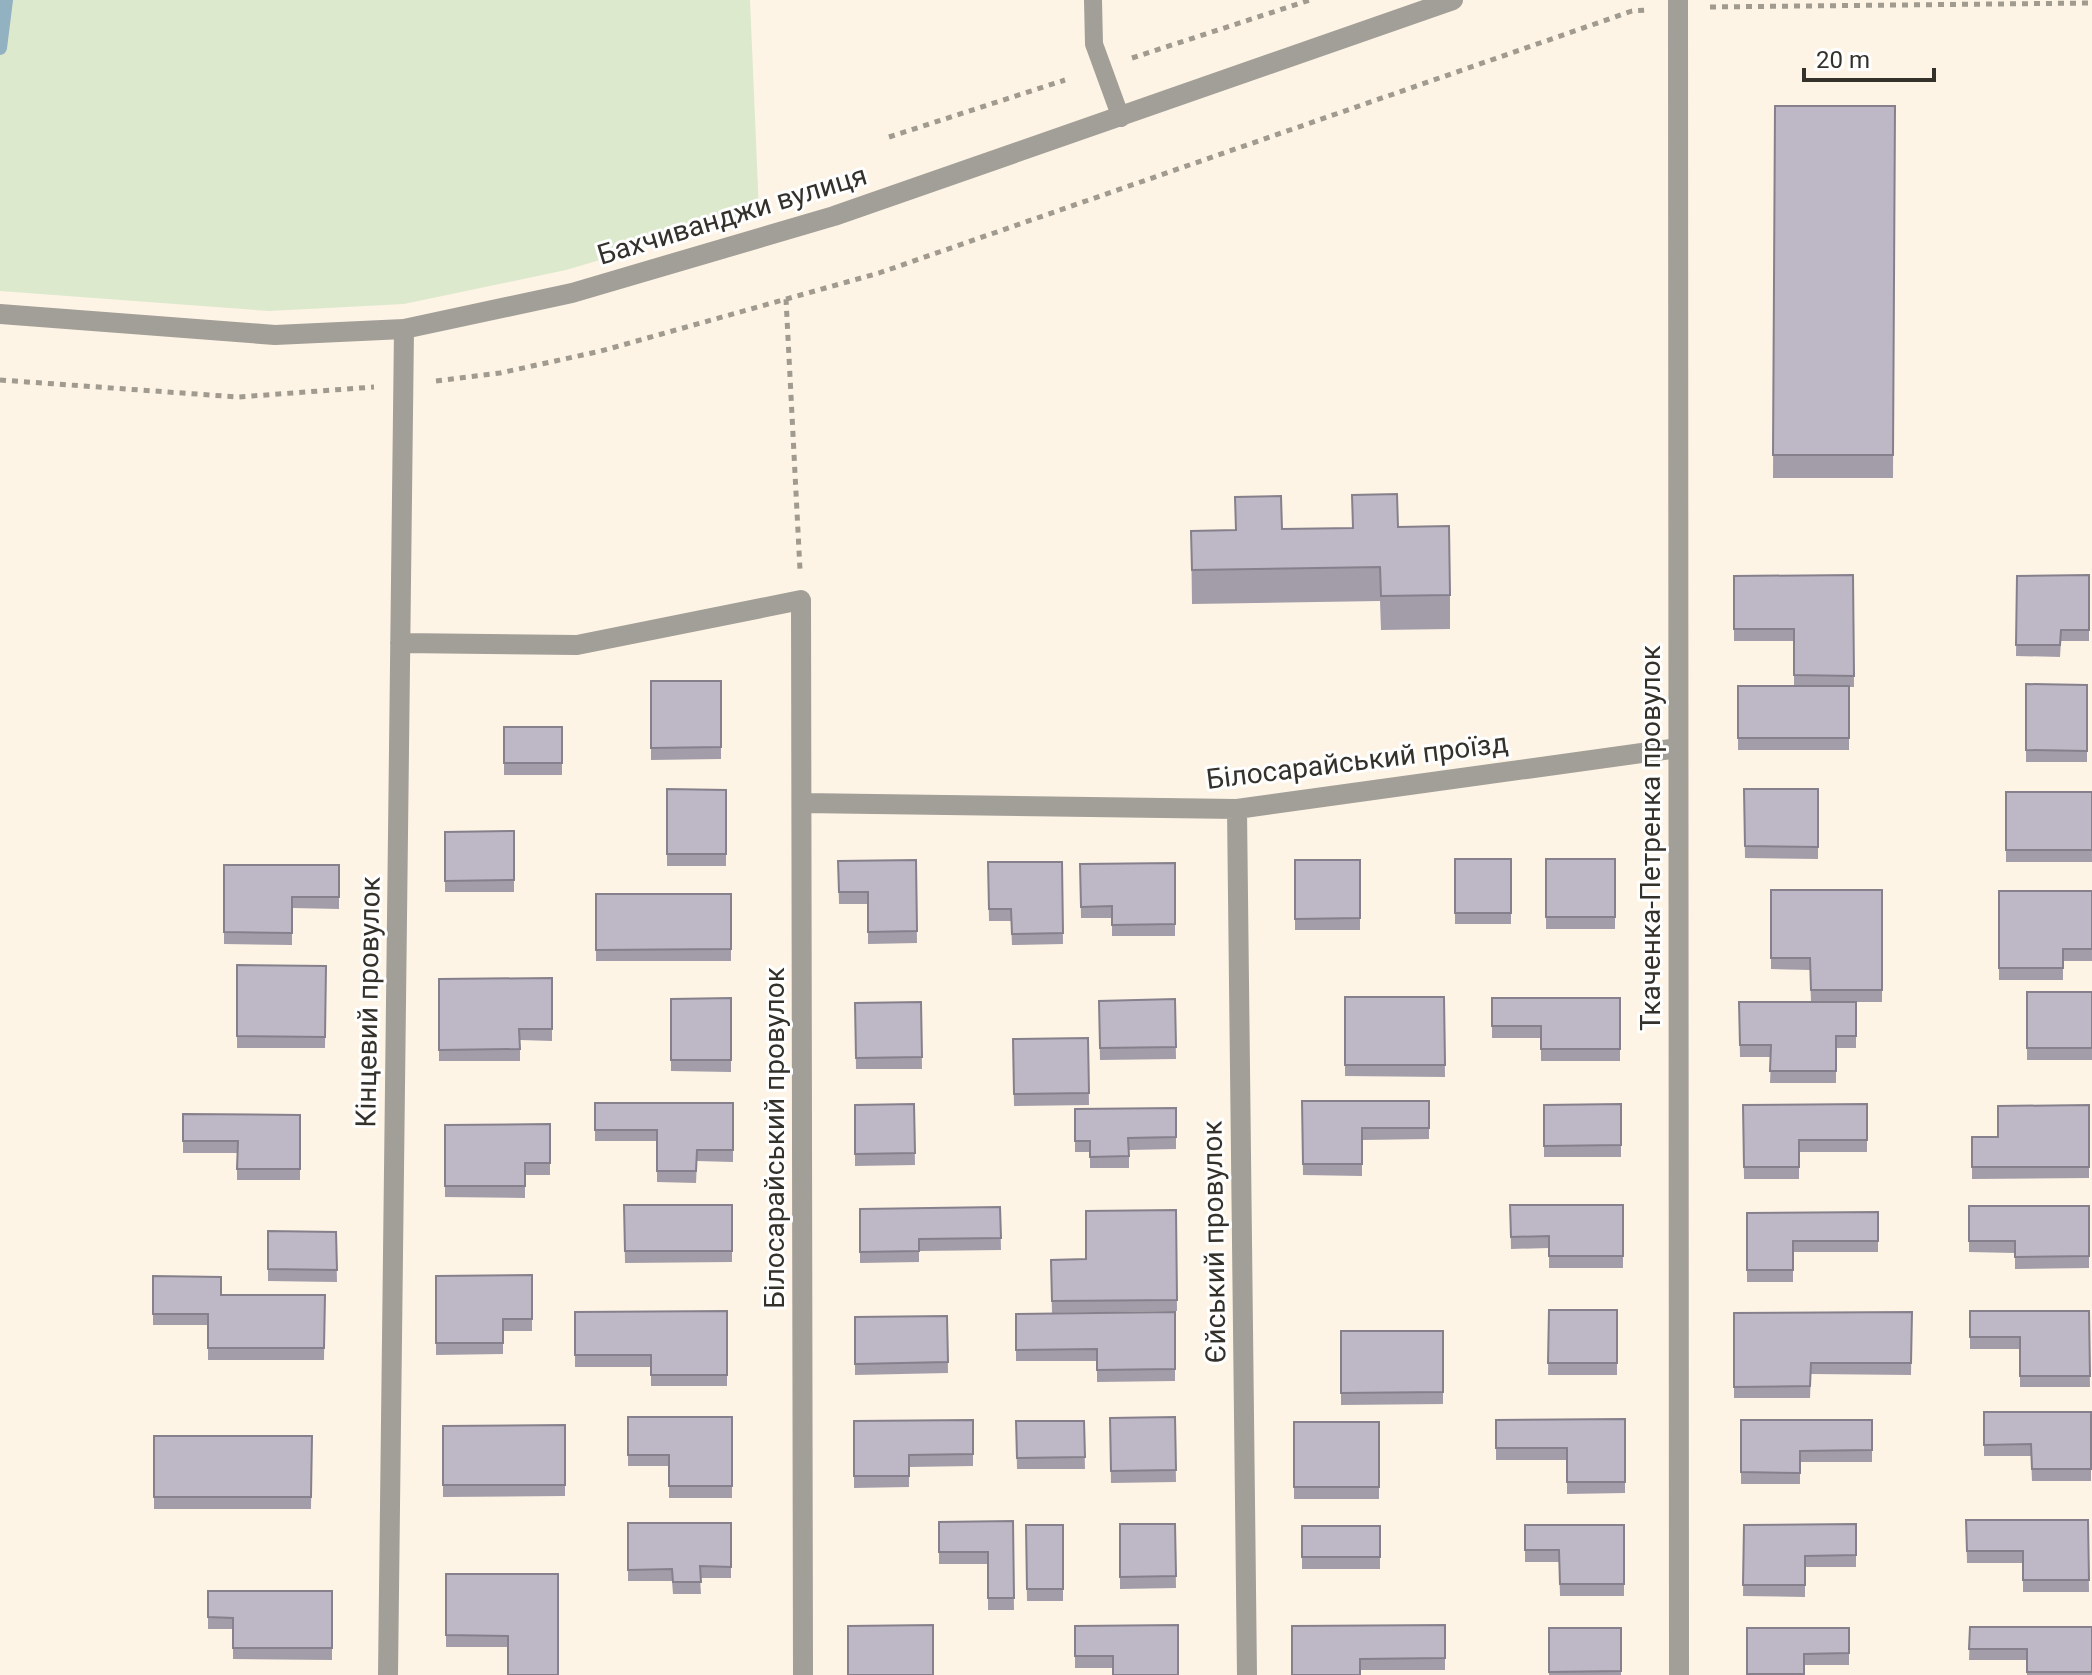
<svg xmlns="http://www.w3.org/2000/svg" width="2092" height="1675" viewBox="0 0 2092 1675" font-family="Roboto,sans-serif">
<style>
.green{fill:#dde9cd}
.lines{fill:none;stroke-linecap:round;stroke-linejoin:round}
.stream{stroke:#92b1c1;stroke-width:14}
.path{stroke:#a09a8f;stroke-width:5;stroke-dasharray:6 6;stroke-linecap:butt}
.service{stroke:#a29e98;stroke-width:18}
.minor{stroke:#a29e98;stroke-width:20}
.tertiary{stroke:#a29e98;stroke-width:20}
.wall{fill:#a39daa}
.building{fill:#beb7c6;stroke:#85808b;stroke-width:2}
.labels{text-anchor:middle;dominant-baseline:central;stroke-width:6;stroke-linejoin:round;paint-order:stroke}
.street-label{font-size:28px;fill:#34312b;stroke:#fff}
</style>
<rect width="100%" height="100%" fill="#fdf4e5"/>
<path class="green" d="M 0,0 L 750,0 L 759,213 L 566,270 L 404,304 L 269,311 L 0,291 Z"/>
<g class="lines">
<path class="stream" d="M 0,48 L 6,0"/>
<path class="path" d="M 1710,7 L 2092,3
M 1132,58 L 1310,0
M 889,137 L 1065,80
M 786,299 L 800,570
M 0,380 L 238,397 L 374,387
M 436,381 L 500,373 L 601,351 L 879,273 L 1632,11 L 1648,10"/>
<path class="service" d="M 1093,0 L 1094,44 L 1121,118"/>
<path class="minor" d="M 1678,0 L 1679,1675
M 400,643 L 577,645 L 801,600 L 803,1675
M 802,803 L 1237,809 L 1678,748
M 1237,809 L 1247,1675
M 388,1675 L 404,329"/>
<path class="tertiary" d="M 0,314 L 275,335 L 404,329 L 572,293 L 834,216 L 1453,0"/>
</g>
<path class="wall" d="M 1775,106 L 1895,106 L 1893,478 L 1773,478 Z
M 1398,527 L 1450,595 L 1450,629 L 1381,630 L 1380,601 L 1192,604 L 1191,531 Z
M 1853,575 L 1854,687 L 1849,687 L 1849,750 L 1738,750 L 1738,686 L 1794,686 L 1794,641 L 1734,641 L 1734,576 Z
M 2089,575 L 2089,641 L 2061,641 L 2060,657 L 2016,656 L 2017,576 Z
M 651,681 L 721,681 L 721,759 L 651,760 Z
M 2026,684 L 2087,685 L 2087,762 L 2026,762 Z
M 504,727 L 562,727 L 562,775 L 504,775 Z
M 667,789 L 726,790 L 726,866 L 667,866 Z
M 1744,789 L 1818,789 L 1818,859 L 1745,858 Z
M 2006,792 L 2092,792 L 2092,862 L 2006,862 Z
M 514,831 L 514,892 L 445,892 L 445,832 Z
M 1455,859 L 1511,859 L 1511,924 L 1455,924 Z
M 1546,859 L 1615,859 L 1615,929 L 1546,929 Z
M 916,860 L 917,943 L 868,944 L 868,904 L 839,904 L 838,861 Z
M 1295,860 L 1360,860 L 1360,930 L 1295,930 Z
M 988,862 L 1062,862 L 1063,944 L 1012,945 L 1011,921 L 989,921 Z
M 1175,863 L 1175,936 L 1112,936 L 1112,918 L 1081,918 L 1080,864 Z
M 224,865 L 339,865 L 339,909 L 292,908 L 292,945 L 224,944 Z
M 1771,890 L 1882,890 L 1882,1002 L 1811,1002 L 1810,970 L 1771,969 Z
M 1999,891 L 2092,891 L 2092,961 L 2063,961 L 2063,980 L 1999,980 Z
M 596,894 L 731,894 L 731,961 L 596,961 Z
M 237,965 L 326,966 L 325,1048 L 237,1048 Z
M 552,978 L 552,1041 L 520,1040 L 520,1061 L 439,1061 L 439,979 Z
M 2027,992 L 2092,992 L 2092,1060 L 2027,1060 Z
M 1345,997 L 1444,997 L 1445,1077 L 1345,1076 Z
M 731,998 L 731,1072 L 671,1071 L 671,999 Z
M 1492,998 L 1620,998 L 1620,1061 L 1541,1061 L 1541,1038 L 1492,1038 Z
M 1175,999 L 1176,1059 L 1100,1060 L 1099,1001 Z
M 921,1002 L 922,1069 L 856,1069 L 855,1003 Z
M 1739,1002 L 1856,1002 L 1856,1048 L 1836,1048 L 1836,1083 L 1770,1083 L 1771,1057 L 1740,1057 Z
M 1088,1038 L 1089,1105 L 1014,1106 L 1013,1039 Z
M 1302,1101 L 1429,1101 L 1429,1139 L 1362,1140 L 1362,1176 L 1303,1175 Z
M 595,1103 L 733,1103 L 733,1162 L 697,1161 L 696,1183 L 657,1182 L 657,1141 L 595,1141 Z
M 914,1104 L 915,1165 L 855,1166 L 855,1105 Z
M 1621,1104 L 1621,1157 L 1544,1157 L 1544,1105 Z
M 1867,1104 L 1867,1152 L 1799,1152 L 1799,1179 L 1744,1179 L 1743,1105 Z
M 2089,1105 L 2089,1178 L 1972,1179 L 1972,1137 L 1998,1137 Z
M 1176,1108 L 1176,1149 L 1129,1150 L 1129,1168 L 1090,1168 L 1090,1152 L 1075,1152 L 1075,1109 Z
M 183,1114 L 300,1115 L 300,1180 L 237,1180 L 237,1153 L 183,1153 Z
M 550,1124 L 550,1175 L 525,1175 L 525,1198 L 445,1197 L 445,1125 Z
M 624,1205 L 732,1205 L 732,1262 L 625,1263 Z
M 1510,1205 L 1623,1205 L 1623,1268 L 1549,1268 L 1549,1248 L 1511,1249 Z
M 1969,1206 L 2089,1206 L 2089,1268 L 2015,1269 L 2015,1253 L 1969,1252 Z
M 1000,1207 L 1001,1250 L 919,1251 L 919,1262 L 860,1263 L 860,1209 Z
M 1176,1210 L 1177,1311 L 1052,1313 L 1051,1260 L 1086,1259 Z
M 1878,1212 L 1878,1252 L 1793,1252 L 1793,1282 L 1747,1282 L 1747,1213 Z
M 268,1231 L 336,1232 L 337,1282 L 268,1281 Z
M 532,1275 L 532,1331 L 503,1331 L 503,1354 L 436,1355 L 436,1276 Z
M 153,1276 L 221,1295 L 325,1295 L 324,1360 L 208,1360 L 208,1325 L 153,1325 Z
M 1549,1310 L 1617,1310 L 1617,1375 L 1548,1375 Z
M 727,1311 L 727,1386 L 651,1386 L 651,1367 L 575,1367 L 575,1312 Z
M 1970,1311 L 2089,1311 L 2090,1387 L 2020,1387 L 2020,1349 L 1970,1349 Z
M 1175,1312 L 1175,1381 L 1097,1382 L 1097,1361 L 1016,1361 L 1016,1314 Z
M 1912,1312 L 1911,1375 L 1811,1374 L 1810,1398 L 1734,1398 L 1734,1313 Z
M 947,1316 L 948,1373 L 855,1375 L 855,1317 Z
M 1341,1331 L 1443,1331 L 1443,1404 L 1341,1405 Z
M 1984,1412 L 2091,1412 L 2091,1481 L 2032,1481 L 2031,1456 L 1984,1456 Z
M 628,1417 L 732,1417 L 732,1498 L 669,1498 L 669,1466 L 628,1466 Z
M 1175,1417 L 1176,1482 L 1111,1483 L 1110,1418 Z
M 1625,1419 L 1625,1493 L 1567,1494 L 1567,1460 L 1496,1460 L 1496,1420 Z
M 973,1420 L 973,1466 L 909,1467 L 909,1487 L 854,1488 L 854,1421 Z
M 1741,1420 L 1872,1420 L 1872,1462 L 1800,1462 L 1800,1484 L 1741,1484 Z
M 1016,1421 L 1084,1421 L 1085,1469 L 1017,1469 Z
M 1294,1422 L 1379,1422 L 1379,1499 L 1294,1499 Z
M 565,1425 L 565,1496 L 443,1497 L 443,1426 Z
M 154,1436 L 312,1436 L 311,1509 L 154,1509 Z
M 1966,1520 L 2088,1520 L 2089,1592 L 2023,1592 L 2023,1563 L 1967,1563 Z
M 1013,1521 L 1014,1610 L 988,1610 L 988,1564 L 939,1564 L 939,1522 Z
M 628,1523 L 731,1523 L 731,1578 L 700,1578 L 701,1594 L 673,1594 L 672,1581 L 628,1581 Z
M 1120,1524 L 1175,1524 L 1176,1588 L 1120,1589 Z
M 1856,1524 L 1856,1567 L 1805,1567 L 1805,1597 L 1743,1596 L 1744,1525 Z
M 1026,1525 L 1063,1525 L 1063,1601 L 1027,1601 Z
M 1525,1525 L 1624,1525 L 1624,1596 L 1560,1596 L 1559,1562 L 1525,1562 Z
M 1302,1526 L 1380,1526 L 1380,1569 L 1302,1569 Z
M 446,1574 L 558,1675 L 508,1647 L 446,1647 Z
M 208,1591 L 332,1591 L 332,1660 L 233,1659 L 233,1629 L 208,1629 Z
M 1178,1625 L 1113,1668 L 1075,1668 L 1075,1626 Z
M 1445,1625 L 1445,1670 L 1360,1670 L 1292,1675 Z
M 1970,1627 L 2092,1627 L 2092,1675 L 2027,1675 L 2027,1660 L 1969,1660 Z
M 1549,1628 L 1621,1628 L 1621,1675 L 1549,1675 Z
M 1747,1628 L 1849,1628 L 1849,1665 L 1804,1665 L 1804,1675 L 1747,1675 Z"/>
<path class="building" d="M 1775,106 L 1895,106 L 1893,455 L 1773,455 Z
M 1397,494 L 1398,527 L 1449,526 L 1450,595 L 1381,596 L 1380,567 L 1192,570 L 1191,531 L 1236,530 L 1235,497 L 1281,496 L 1282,529 L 1353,528 L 1352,495 Z
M 1853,575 L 1854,676 L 1794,675 L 1794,629 L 1734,629 L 1734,576 Z
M 2089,575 L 2089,630 L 2061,630 L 2060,645 L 2016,645 L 2017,576 Z
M 651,681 L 721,681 L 721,747 L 651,748 Z
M 2026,684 L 2087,685 L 2087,751 L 2026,750 Z
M 1738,686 L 1849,686 L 1849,738 L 1738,738 Z
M 504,727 L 562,727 L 562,763 L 504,763 Z
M 667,789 L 726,790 L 726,854 L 667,854 Z
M 1744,789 L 1818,789 L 1818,847 L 1745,846 Z
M 2006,792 L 2092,792 L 2092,850 L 2006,850 Z
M 514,831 L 514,880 L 445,881 L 445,832 Z
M 1455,859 L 1511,859 L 1511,913 L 1455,913 Z
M 1546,859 L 1615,859 L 1615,917 L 1546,917 Z
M 916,860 L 917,931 L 868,932 L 868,892 L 839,892 L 838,861 Z
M 1295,860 L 1360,860 L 1360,918 L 1295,919 Z
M 988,862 L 1062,862 L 1063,933 L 1012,934 L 1011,909 L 989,909 Z
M 1175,863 L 1175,924 L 1112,925 L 1112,906 L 1081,907 L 1080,864 Z
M 224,865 L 339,865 L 339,897 L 292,897 L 292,933 L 224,932 Z
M 1771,890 L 1882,890 L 1882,990 L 1811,990 L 1810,958 L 1771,958 Z
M 1999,891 L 2092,891 L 2092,949 L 2063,949 L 2063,968 L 1999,968 Z
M 596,894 L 731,894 L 731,949 L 596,950 Z
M 237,965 L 326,966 L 325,1037 L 237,1036 Z
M 552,978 L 552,1029 L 519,1029 L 520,1049 L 439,1050 L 439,979 Z
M 2027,992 L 2092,992 L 2092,1048 L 2027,1048 Z
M 1345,997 L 1444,997 L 1445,1065 L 1345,1065 Z
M 731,998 L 731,1060 L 671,1060 L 671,999 Z
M 1492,998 L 1620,998 L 1620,1049 L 1541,1049 L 1541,1026 L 1492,1026 Z
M 1175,999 L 1176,1047 L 1100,1048 L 1099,1001 Z
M 921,1002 L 922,1057 L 856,1058 L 855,1003 Z
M 1739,1002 L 1856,1002 L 1856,1036 L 1836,1036 L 1836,1071 L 1770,1071 L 1771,1045 L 1740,1045 Z
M 1088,1038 L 1089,1093 L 1014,1094 L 1013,1039 Z
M 1302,1101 L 1429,1101 L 1429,1128 L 1362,1128 L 1362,1164 L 1303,1164 Z
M 595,1103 L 733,1103 L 733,1150 L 697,1150 L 696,1171 L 657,1171 L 657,1130 L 595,1130 Z
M 914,1104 L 915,1153 L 855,1154 L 855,1105 Z
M 1621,1104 L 1621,1145 L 1544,1146 L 1544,1105 Z
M 1867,1104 L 1867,1140 L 1799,1140 L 1799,1167 L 1744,1167 L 1743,1105 Z
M 2089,1105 L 2089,1167 L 1972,1167 L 1972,1137 L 1998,1137 L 1998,1106 Z
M 1176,1108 L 1176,1137 L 1128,1138 L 1129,1156 L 1090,1157 L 1090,1141 L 1075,1141 L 1075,1109 Z
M 183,1114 L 300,1115 L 300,1169 L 237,1169 L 238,1141 L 183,1141 Z
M 550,1124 L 550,1163 L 525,1163 L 525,1186 L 445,1186 L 445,1125 Z
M 624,1205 L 732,1205 L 732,1251 L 625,1251 Z
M 1510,1205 L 1623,1205 L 1623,1256 L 1549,1256 L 1549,1236 L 1511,1237 Z
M 1969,1206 L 2089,1206 L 2089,1256 L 2015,1257 L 2015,1241 L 1969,1241 Z
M 1000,1207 L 1001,1238 L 919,1239 L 919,1251 L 860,1252 L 860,1209 Z
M 1176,1210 L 1177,1300 L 1052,1301 L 1051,1260 L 1086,1259 L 1086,1211 Z
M 1878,1212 L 1878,1241 L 1793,1241 L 1793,1270 L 1747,1270 L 1747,1213 Z
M 268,1231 L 336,1232 L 337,1270 L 268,1269 Z
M 532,1275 L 532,1319 L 503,1319 L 503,1343 L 436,1343 L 436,1276 Z
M 153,1276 L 221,1277 L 221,1295 L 325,1295 L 324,1348 L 208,1348 L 208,1314 L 153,1314 Z
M 1549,1310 L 1617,1310 L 1617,1363 L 1548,1363 Z
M 727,1311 L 727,1375 L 651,1375 L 651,1355 L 575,1355 L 575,1312 Z
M 1970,1311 L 2089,1311 L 2090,1376 L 2020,1376 L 2020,1337 L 1970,1337 Z
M 1175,1312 L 1175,1369 L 1097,1370 L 1097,1349 L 1016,1350 L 1016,1314 Z
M 1912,1312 L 1911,1363 L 1811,1363 L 1810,1386 L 1734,1387 L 1734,1313 Z
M 947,1316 L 948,1362 L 855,1364 L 855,1317 Z
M 1341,1331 L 1443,1331 L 1443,1392 L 1341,1393 Z
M 1984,1412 L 2091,1412 L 2091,1469 L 2032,1469 L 2031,1444 L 1984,1445 Z
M 628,1417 L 732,1417 L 732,1486 L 669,1486 L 669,1455 L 628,1455 Z
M 1175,1417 L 1176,1470 L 1111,1471 L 1110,1418 Z
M 1625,1419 L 1625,1482 L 1567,1482 L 1567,1448 L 1496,1448 L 1496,1420 Z
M 973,1420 L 973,1454 L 909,1455 L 909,1476 L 854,1476 L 854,1421 Z
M 1741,1420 L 1872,1420 L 1872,1450 L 1800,1451 L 1800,1473 L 1741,1472 Z
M 1016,1421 L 1084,1421 L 1085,1457 L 1017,1458 Z
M 1294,1422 L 1379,1422 L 1379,1487 L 1294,1487 Z
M 565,1425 L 565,1485 L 443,1485 L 443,1426 Z
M 154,1436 L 312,1436 L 311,1497 L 154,1497 Z
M 1966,1520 L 2088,1520 L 2089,1580 L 2023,1580 L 2023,1551 L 1967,1551 Z
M 1013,1521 L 1014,1598 L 988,1598 L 988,1552 L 939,1552 L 939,1522 Z
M 628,1523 L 731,1523 L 731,1567 L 700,1566 L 701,1582 L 673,1582 L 672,1569 L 628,1570 Z
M 1120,1524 L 1175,1524 L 1176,1576 L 1120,1577 Z
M 1856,1524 L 1856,1555 L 1805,1556 L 1805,1585 L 1743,1585 L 1744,1525 Z
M 1026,1525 L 1063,1525 L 1063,1589 L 1027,1589 Z
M 1525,1525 L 1624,1525 L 1624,1584 L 1560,1584 L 1559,1550 L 1525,1550 Z
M 1302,1526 L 1380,1526 L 1380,1557 L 1302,1557 Z
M 446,1574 L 558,1574 L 558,1675 L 508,1675 L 508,1636 L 446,1635 Z
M 208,1591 L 332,1591 L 332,1648 L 233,1648 L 233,1618 L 208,1617 Z
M 933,1625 L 933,1675 L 848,1675 L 848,1626 Z
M 1178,1625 L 1178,1675 L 1113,1675 L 1113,1656 L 1075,1656 L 1075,1626 Z
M 1445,1625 L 1445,1658 L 1360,1659 L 1360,1675 L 1292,1675 L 1292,1626 Z
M 1970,1627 L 2092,1627 L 2092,1672 L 2027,1672 L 2027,1649 L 1969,1649 Z
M 1549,1628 L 1621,1628 L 1621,1671 L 1549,1672 Z
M 1747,1628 L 1849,1628 L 1849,1653 L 1804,1654 L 1804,1674 L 1747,1674 Z"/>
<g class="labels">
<g class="street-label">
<text transform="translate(732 215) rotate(-17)">Бахчиванджи вулиця</text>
<text transform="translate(1357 761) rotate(-7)">Білосарайський проїзд</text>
<text transform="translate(1650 838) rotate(-90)">Ткаченка-Петренка провулок</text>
<text transform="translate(368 1002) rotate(-89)">Кінцевий провулок</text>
<text transform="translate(774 1138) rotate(-90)">Білосарайський провулок</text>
<text transform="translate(1214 1242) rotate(-91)">Єйський провулок</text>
</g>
</g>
<path d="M1804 68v12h130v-12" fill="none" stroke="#34312b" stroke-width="4"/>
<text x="1816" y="68" font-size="24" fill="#34312b" stroke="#ffffff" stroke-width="6" paint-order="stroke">20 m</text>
</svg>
